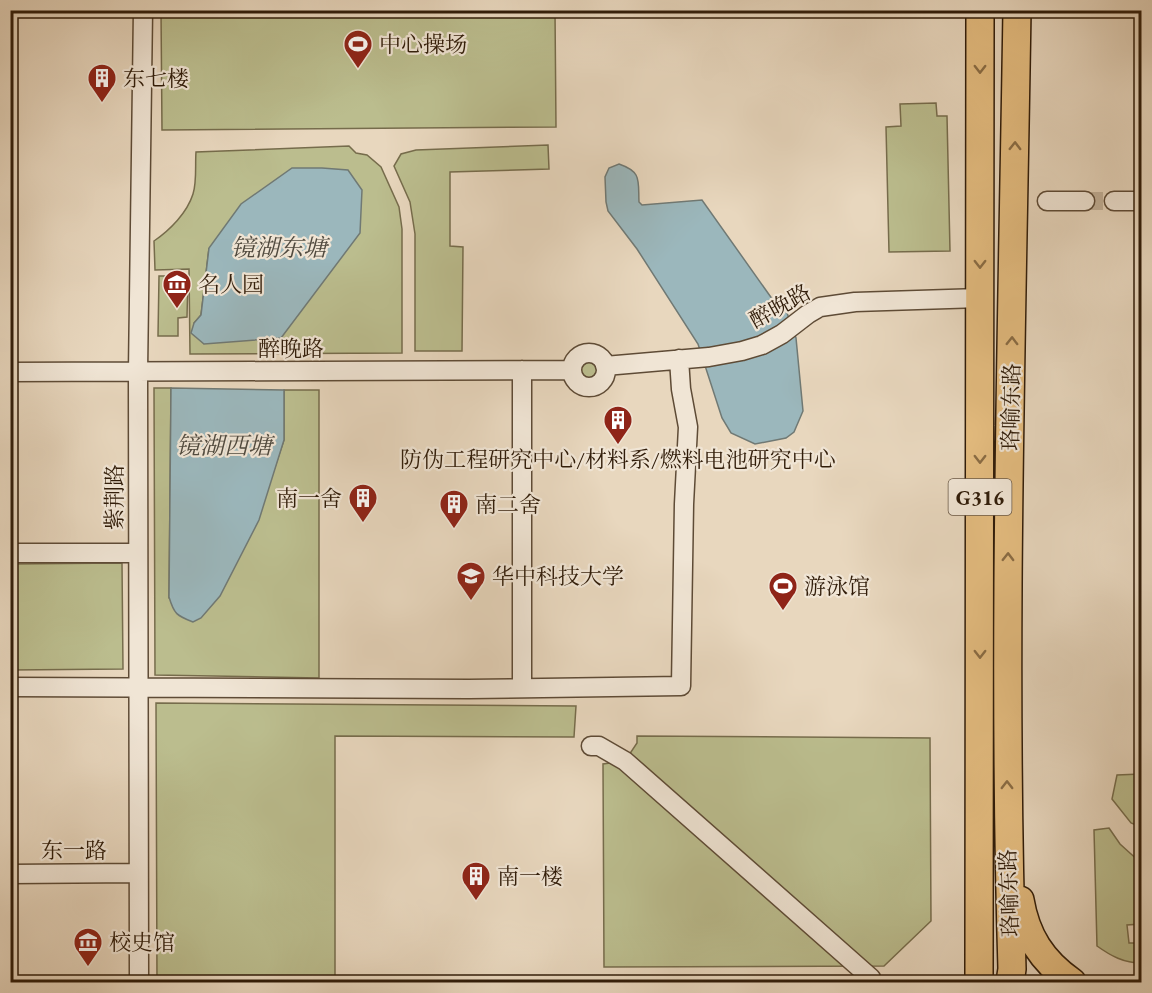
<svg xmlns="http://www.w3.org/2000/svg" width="1152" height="993" viewBox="0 0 1152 993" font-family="'EB Garamond','Noto Serif SC',serif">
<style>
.green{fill:#bbbd8e;stroke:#766c4c;stroke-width:1.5;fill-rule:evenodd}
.water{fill:#9bb7bc;stroke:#707974;stroke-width:1.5}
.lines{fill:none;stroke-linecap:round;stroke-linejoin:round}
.minor-tunnel{stroke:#c3b29a;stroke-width:18;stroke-dasharray:18 9;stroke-linecap:butt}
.minor-casing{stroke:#5e4b36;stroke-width:21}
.highway-casing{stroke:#301c09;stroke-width:30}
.minor{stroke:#f0e5d5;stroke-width:18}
.highway{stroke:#e4bc7f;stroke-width:27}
.oneway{stroke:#8a6c44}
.labels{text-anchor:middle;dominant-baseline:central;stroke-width:4.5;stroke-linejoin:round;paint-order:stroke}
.shield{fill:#f0e5d5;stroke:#6a5846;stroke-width:1.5}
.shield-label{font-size:21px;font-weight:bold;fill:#301c09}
.poi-label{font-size:22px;fill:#301c09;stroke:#f0e5d5;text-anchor:start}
.street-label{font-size:22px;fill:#301c09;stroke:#f0e5d5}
.water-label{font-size:24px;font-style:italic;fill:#504a3f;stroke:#f0e5d5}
</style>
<rect width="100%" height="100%" fill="#e8d7be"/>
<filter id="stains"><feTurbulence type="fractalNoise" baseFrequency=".00333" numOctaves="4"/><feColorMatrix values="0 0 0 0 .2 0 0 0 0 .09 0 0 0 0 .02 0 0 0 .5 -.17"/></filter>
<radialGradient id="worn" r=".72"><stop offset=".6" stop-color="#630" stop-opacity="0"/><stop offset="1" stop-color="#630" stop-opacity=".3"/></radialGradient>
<path class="green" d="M 161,11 L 555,11 L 556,127 L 162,130 Z
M 936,103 L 937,116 L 947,116 L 950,251 L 889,252 L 886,127 L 901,126 L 900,104 Z
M 548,145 L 549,169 L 450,172 L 450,246 L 463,247 L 462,351 L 415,351 L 415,234 L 410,202 L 394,166 L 401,154 L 416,150 Z
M 349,146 L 356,153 L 367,155 L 381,167 L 399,207 L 402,229 L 402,353 L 190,354 L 189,269 L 155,270 L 154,241 C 170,230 187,213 193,194 C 197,182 195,164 196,152 ZM 209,248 L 204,344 L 194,323 L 201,315 Z
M 159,276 L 188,276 L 187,317 L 178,318 L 178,336 L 158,336 Z
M579 370a10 10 0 1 1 20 0a10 10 0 1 1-20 0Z
M 154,388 L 171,388 L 169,597 L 274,470 L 284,440 L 284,390 L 319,390 L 319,678 L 155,675 Z
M 122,563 L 123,669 L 11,670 L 11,564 Z
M 156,703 L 576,706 L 574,737 L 335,736 L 335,982 L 157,982 Z
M 637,736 L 930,738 L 931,921 L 884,966 L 604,967 L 603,764 L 625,761 L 637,743 Z
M 1141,774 L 1142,774 L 1141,827 L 1131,823 L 1112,799 L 1117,775 Z
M 1109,828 L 1120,844 L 1141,863 L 1141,924 L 1127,925 L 1129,943 L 1141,943 L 1141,963 C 1124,963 1111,956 1097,946 L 1094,830 Z"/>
<path class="water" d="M 619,164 C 642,172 638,180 639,202 L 642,205 L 702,200 L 775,303 L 787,313 L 796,338 L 803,411 L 794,432 L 786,438 L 755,444 L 731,433 L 722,418 L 698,344 L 637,249 L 608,211 L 606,202 L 605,177 L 609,168 Z
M 292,168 L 322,168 L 348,170 L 362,190 L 360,233 L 281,338 L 204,344 L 191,333 L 194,323 L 201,315 L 209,248 L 241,204 Z
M 171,388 L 284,390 L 284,440 L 259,520 L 220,596 L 201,618 L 193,622 C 177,616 174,614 169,597 Z"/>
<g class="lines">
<path class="minor-tunnel" d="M 1085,201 L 1114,201"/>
<g class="minor-casing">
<path id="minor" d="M 1047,201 L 1085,201
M 1114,201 L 1142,201
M572 370a17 17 0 1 1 34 0a17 17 0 1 1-34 0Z
M 605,366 L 709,357 L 742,351 L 762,345 L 782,334 L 808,314 L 820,307 L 855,302 L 980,298
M 522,370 L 522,688
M 10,372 L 572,370
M 10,553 L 138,553
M 10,687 L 469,689 L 681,686 L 684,504 L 688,427 L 681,389 L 679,359
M 591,746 L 599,746 L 625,761 L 871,978 L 871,982
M 10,874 L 138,873
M 139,982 L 138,372 L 143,10"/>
</g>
<g class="highway-casing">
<path id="highway" d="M 1020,900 C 1026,936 1042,961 1072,982
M 979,982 L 980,10
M 1010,982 L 1012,969 C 1002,650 1012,330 1017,10"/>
</g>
<use href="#minor" class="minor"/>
<use href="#highway" class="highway"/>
</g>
<defs><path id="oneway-chevron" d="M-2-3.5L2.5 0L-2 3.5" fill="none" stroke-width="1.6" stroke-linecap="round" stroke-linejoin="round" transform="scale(1.5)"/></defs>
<g class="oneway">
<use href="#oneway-chevron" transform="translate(980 69) rotate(90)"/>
<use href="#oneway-chevron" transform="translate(1015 146) rotate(-89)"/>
<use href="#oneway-chevron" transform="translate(980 264) rotate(90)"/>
<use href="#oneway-chevron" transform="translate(1012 341) rotate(-89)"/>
<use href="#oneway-chevron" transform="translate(980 459) rotate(90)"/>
<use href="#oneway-chevron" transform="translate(1008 557) rotate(-89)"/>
<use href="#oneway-chevron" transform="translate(980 654) rotate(90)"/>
<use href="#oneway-chevron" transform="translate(1007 785) rotate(-90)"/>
</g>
<defs>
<g id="stadium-pin" transform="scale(1.5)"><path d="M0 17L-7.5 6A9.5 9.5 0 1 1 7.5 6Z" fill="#8f2418" stroke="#f0e5d5"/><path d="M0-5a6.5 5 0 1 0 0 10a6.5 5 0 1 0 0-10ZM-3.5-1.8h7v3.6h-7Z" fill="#fff"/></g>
<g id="building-pin" transform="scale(1.5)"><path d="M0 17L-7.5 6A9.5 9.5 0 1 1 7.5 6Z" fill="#8f2418" stroke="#f0e5d5"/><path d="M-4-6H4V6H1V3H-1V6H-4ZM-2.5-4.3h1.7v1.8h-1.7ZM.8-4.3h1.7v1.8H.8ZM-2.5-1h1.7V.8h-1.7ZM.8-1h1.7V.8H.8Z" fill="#fff"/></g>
<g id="museum-pin" transform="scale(1.5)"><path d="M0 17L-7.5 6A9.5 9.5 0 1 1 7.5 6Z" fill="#8f2418" stroke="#f0e5d5"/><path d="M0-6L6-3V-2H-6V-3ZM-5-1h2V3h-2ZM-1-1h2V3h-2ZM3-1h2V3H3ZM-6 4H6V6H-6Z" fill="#fff"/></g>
<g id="university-pin" transform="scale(1.5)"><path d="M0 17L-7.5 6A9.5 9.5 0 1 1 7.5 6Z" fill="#8f2418" stroke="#f0e5d5"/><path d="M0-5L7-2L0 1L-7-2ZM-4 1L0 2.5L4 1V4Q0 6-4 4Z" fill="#fff"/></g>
</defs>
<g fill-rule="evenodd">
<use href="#stadium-pin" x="358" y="44"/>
<use href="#building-pin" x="102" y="78"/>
<use href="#museum-pin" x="177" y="284"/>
<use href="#building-pin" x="618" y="420"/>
<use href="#building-pin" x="363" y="498"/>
<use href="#building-pin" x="454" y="504"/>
<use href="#university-pin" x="471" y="576"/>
<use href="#stadium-pin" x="783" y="586"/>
<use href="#building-pin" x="476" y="876"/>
<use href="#museum-pin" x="88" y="942"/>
</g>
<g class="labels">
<rect class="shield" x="948.5" y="479" width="63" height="36" rx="4.5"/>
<g class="shield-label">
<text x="980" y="497">G316</text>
</g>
<g class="poi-label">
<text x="379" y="44">中心操场</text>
<text x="123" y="78">东七楼</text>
<text x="198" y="284">名人园</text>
<text x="618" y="459" text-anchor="middle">防伪工程研究中心/材料系/燃料电池研究中心</text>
<text x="342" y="498" text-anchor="end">南一舍</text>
<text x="475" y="504">南二舍</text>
<text x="492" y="576">华中科技大学</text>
<text x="804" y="586">游泳馆</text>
<text x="497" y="876">南一楼</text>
<text x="109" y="942">校史馆</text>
</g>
<g class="street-label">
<text transform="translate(780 306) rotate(-29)">醉晚路</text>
<text x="291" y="348">醉晚路</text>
<text transform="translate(1011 407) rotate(-89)">珞喻东路</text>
<text transform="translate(114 497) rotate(-90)">紫荆路</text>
<text x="74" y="850">东一路</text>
<text transform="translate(1009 893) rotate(-92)">珞喻东路</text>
</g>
<g class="water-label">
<text x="279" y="247">镜湖东塘</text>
<text x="224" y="445">镜湖西塘</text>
</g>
</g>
<rect width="1152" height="993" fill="none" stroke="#e8d7be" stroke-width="36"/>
<rect x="12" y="12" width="1128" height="969" fill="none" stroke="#301c09" stroke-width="3"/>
<rect x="18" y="18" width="1116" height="957" fill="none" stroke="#301c09" stroke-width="1.5"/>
<rect width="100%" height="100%" filter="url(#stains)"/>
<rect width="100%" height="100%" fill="url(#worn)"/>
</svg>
